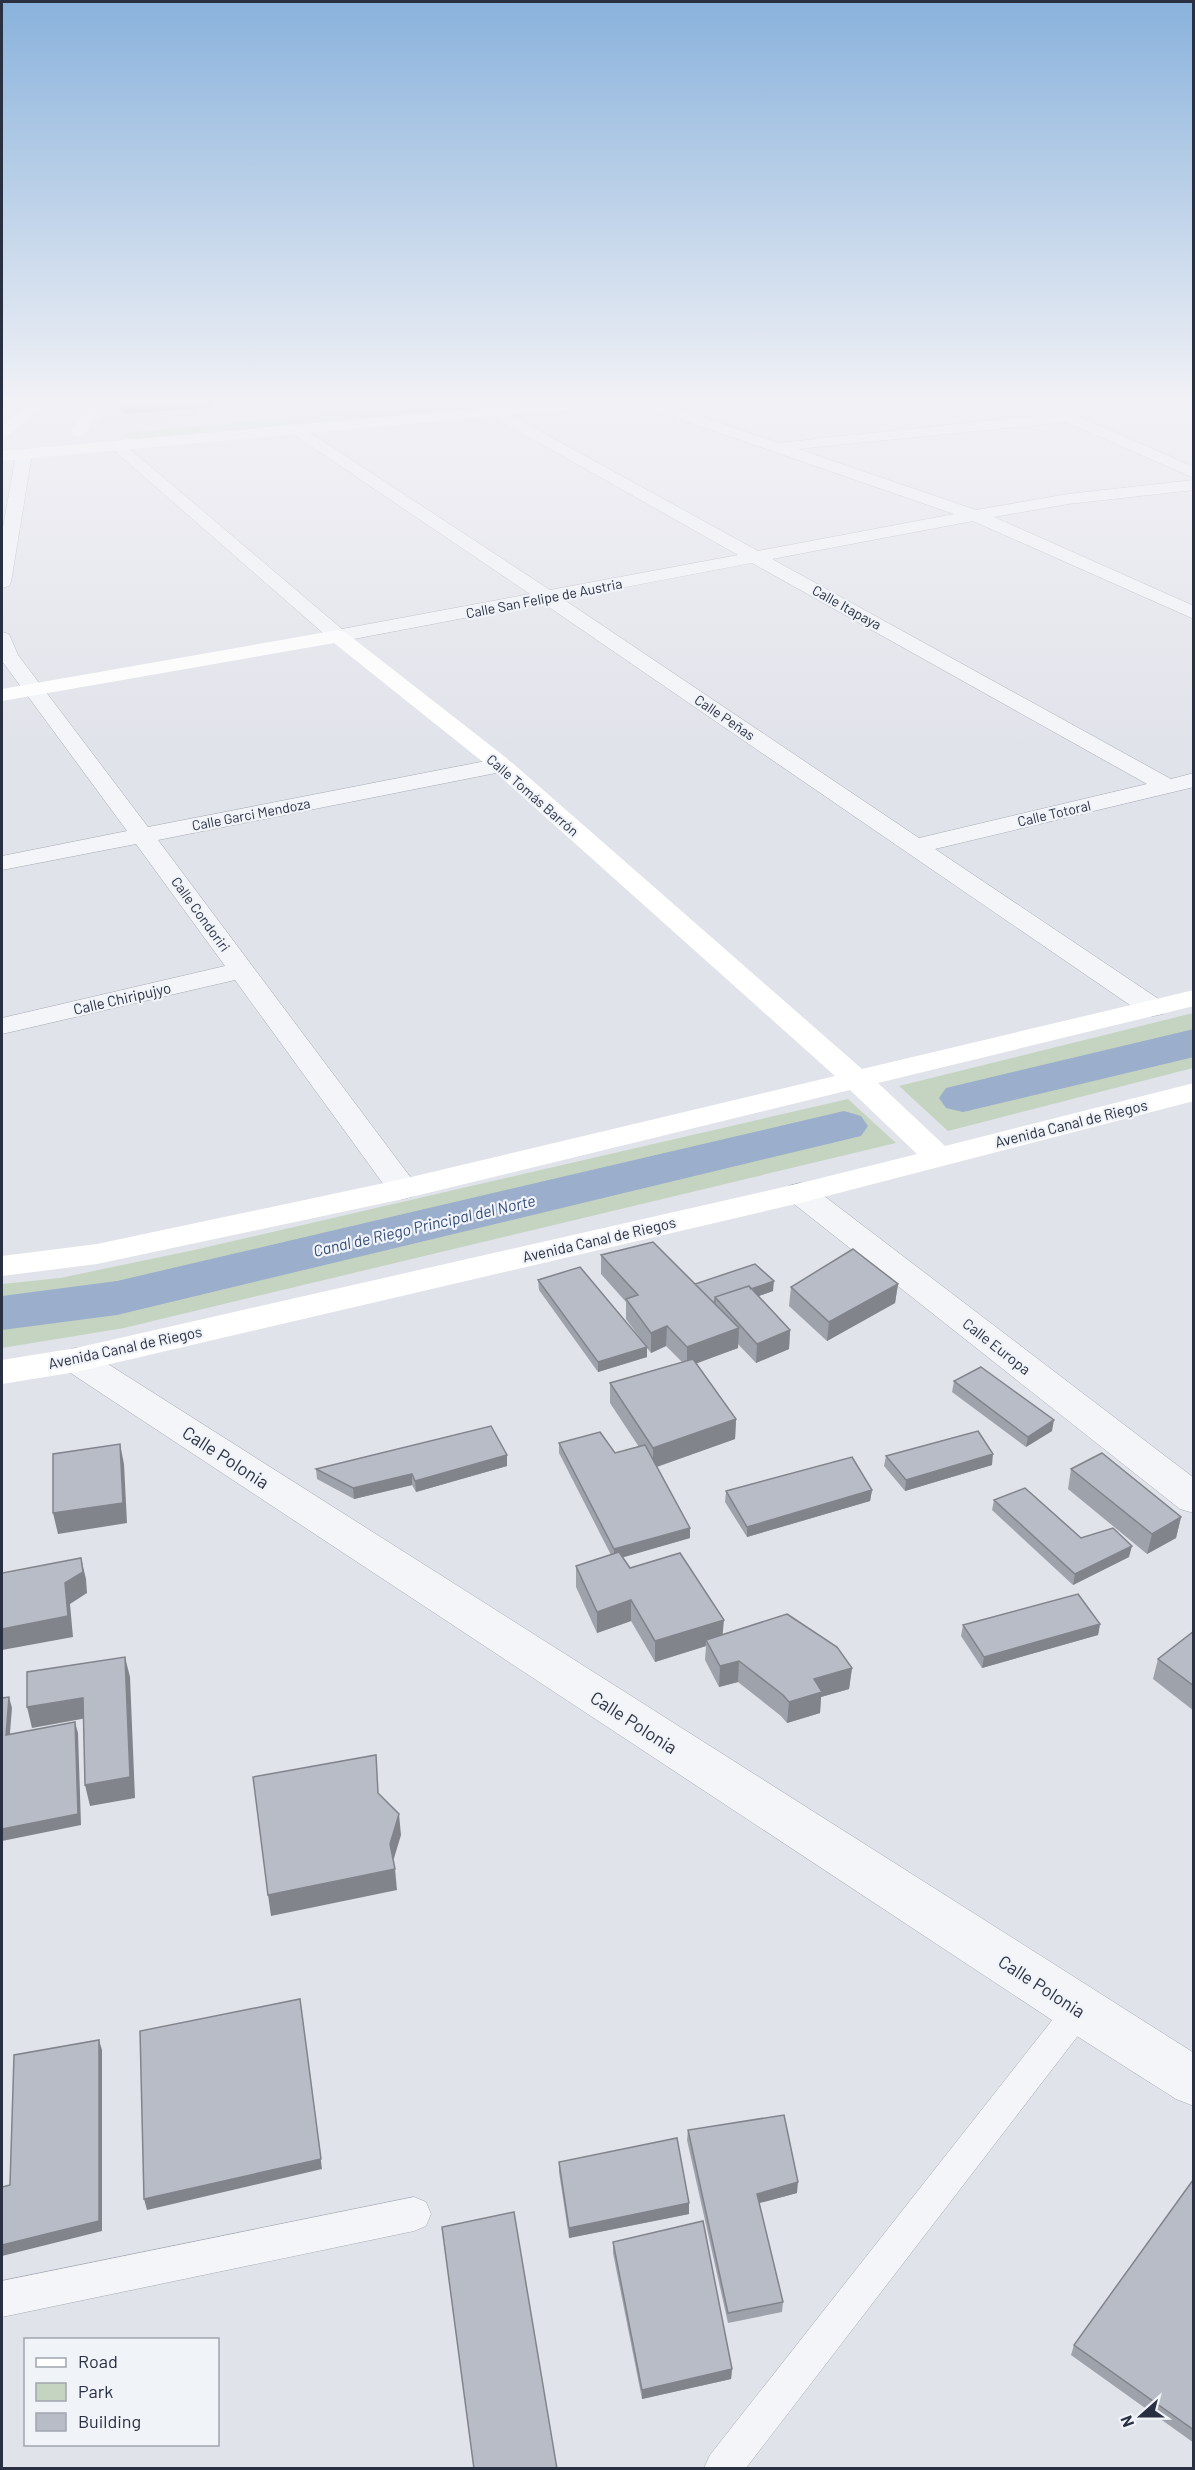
<svg xmlns="http://www.w3.org/2000/svg" width="1195" height="2470" viewBox="0 0 1195 2470" font-family="Barlow,sans-serif">
<style>
.built{fill:#cfd2dc}
.green{fill:#c5d4c1}
.lines{fill:none;stroke-linecap:round;stroke-linejoin:round}
.canal{fill:#9baecb;fill-rule:evenodd}
.lane-casing{stroke:#a6aab4;stroke-width:1}
.street-casing{stroke:#a6aab4;stroke-width:1}
.lane{fill:#f3f5f8;fill-rule:evenodd}
.street{fill:#f3f5f8;fill-rule:evenodd}
.secondary{fill:#fff;fill-rule:evenodd}
.wall{fill:#9ea2ab}
.shaded-wall{fill:#81848b}
.building{fill:#b8bcc7;stroke:#81848b;stroke-width:1.5}
.labels{text-anchor:middle;dominant-baseline:central;stroke-width:4.5;stroke-linejoin:round;paint-order:stroke}
.far-street-label{font-size:14px;fill:#293042;stroke:#f0f3f7}
.street-label{font-size:15px;fill:#293042;stroke:#f0f3f7}
.water-label{font-size:16px;font-style:italic;fill:#324b77;stroke:#f0f3f7}
.near-street-label{font-size:18px;fill:#293042;stroke:#f0f3f7}
</style>
<rect width="100%" height="100%" fill="#e1e3ea"/>
<path class="built" d="M 109,400 L 220,400 L 242,411 L 101,424 Z"/>
<path class="green" d="M 485,400 L 580,400 L 134,439 L 122,436 L 125,433 Z
M 1193,1013 L 1193,1068 L 948,1131 L 899,1086 Z
M 848,1099 L 896,1143 L 124,1328 L 2,1348 L 2,1284 L 60,1278 L 194,1250 Z"/>
<g class="lines">
<path class="canal" d="M 1194,1029 L 1194,1057 L 963,1112 L 946,1108 L 939,1098 L 946,1088 Z
M 844,1111 L 861,1116 L 868,1126 L 861,1136 L 117,1315 L 2,1330 L 2,1296 L 117,1281 Z"/>
<g class="lane-casing">
<path id="lane" d="M 1079,1996 L 1090,2000 L 1095,2010 L 1090,2020 L 746,2468 L 704,2468 L 710,2455 L 1068,2000 Z
M 414,2197 L 426,2202 L 431,2214 L 426,2226 L 414,2231 L 2,2317 L 2,2281 Z"/>
</g>
<g class="street-casing">
<path id="street" d="M 301,400 L 320,400 L 336,410 L 333,413 L 323,413 Z
M 631,400 L 653,400 L 778,443 L 1050,414 L 1042,409 L 1050,404 L 1194,467 L 1194,478 L 1066,422 L 798,449 L 976,510 L 1068,494 L 1194,480 L 1194,490 L 1068,504 L 994,517 L 1194,606 L 1194,619 L 973,521 L 772,559 L 1171,779 L 1194,773 L 1194,787 L 935,849 L 1163,1002 L 1167,1008 L 1163,1014 L 1153,1016 L 1143,1014 L 543,603 L 338,642 L 331,640 L 109,446 L 111,443 L 123,443 L 342,629 L 530,594 L 290,432 L 287,429 L 295,424 L 300,426 L 550,590 L 738,555 L 490,415 L 487,412 L 490,409 L 500,409 L 758,551 L 954,514 L 633,403 ZM 752,563 L 1147,784 L 919,838 L 563,599 Z
M 24,449 L 32,454 L 11,582 L 9,586 L 2,588 L 2,533 L 16,454 Z
M 2,632 L 9,634 L 18,655 L 148,827 L 501,758 L 509,760 L 512,765 L 509,770 L 501,772 L 158,840 L 414,1182 L 419,1189 L 414,1196 L 403,1199 L 392,1196 L 235,980 L 2,1034 L 2,1018 L 225,966 L 136,844 L 2,870 L 2,856 L 127,831 L 2,661 Z
M 800,1183 L 811,1186 L 1194,1478 L 1194,1513 L 1180,1509 L 789,1200 L 784,1193 L 789,1186 Z
M 76,1348 L 89,1352 L 1194,2053 L 1194,2106 L 1176,2099 L 1061,2026 L 63,1368 L 58,1360 L 63,1352 Z"/>
</g>
<use href="#lane" class="lane"/>
<use href="#street" class="street"/>
<path class="secondary" d="M 32,400 L 47,400 L 42,408 L 7,436 L 2,438 L 2,426 Z
M 88,400 L 102,400 L 84,436 L 74,436 L 71,433 Z
M 575,400 L 633,400 L 626,404 L 2,461 L 2,451 Z
M 338,630 L 345,632 L 509,760 L 862,1069 L 1194,990 L 1194,1006 L 878,1083 L 945,1146 L 1194,1083 L 1194,1101 L 800,1203 L 76,1372 L 2,1384 L 2,1360 L 76,1348 L 797,1184 L 917,1154 L 850,1090 L 403,1199 L 97,1264 L 2,1276 L 2,1256 L 97,1244 L 403,1179 L 835,1076 L 493,770 L 334,643 L 2,701 L 2,689 Z"/>
</g>
<path class="wall" d="M 115,400 L 210,400 L 211,407 L 123,414 Z
M 601,1255 L 695,1284 L 773,1291 L 758,1296 L 790,1330 L 789,1349 L 756,1363 L 738,1344 L 738,1348 L 696,1363 L 736,1419 L 735,1439 L 657,1467 L 690,1538 L 622,1557 L 630,1568 L 723,1634 L 852,1668 L 849,1689 L 821,1697 L 820,1713 L 787,1723 L 781,1716 L 738,1682 L 719,1687 L 705,1660 L 706,1646 L 655,1662 L 631,1621 L 597,1633 L 576,1587 L 576,1566 L 611,1555 L 559,1453 L 559,1443 L 615,1453 L 639,1447 L 610,1403 L 610,1383 L 682,1362 L 666,1346 L 651,1353 L 647,1348 L 647,1357 L 598,1372 L 539,1290 L 538,1280 L 643,1342 L 626,1319 L 626,1302 L 601,1274 Z
M 898,1284 L 895,1303 L 827,1341 L 789,1306 L 791,1287 Z
M 954,1381 L 1052,1431 L 1026,1447 L 952,1392 Z
M 886,1456 L 992,1465 L 905,1491 L 884,1466 Z
M 507,1466 L 416,1492 L 412,1485 L 354,1499 L 317,1479 L 316,1469 Z
M 1071,1469 L 1181,1517 L 1176,1538 L 1147,1554 L 1068,1489 Z
M 872,1490 L 870,1501 L 747,1537 L 725,1502 L 726,1491 Z
M 994,1500 L 1081,1538 L 1129,1557 L 1073,1585 L 992,1510 Z
M 1100,1624 L 1098,1635 L 982,1668 L 961,1636 L 963,1625 Z
M 1194,1631 L 1194,1711 L 1153,1679 L 1158,1659 Z
M 688,2130 L 797,2193 L 759,2203 L 783,2302 L 782,2312 L 728,2323 L 687,2140 Z
M 559,2162 L 689,2214 L 569,2238 L 559,2172 Z
M 1193,2180 L 1194,2443 L 1071,2355 L 1074,2345 Z
M 613,2242 L 732,2369 L 731,2379 L 642,2399 L 613,2253 Z"/>
<path class="shaded-wall" d="M 155,400 L 210,400 L 211,407 L 123,414 L 121,403 Z
M 774,1281 L 773,1291 L 725,1308 L 718,1301 Z
M 898,1284 L 895,1303 L 827,1341 L 829,1322 Z
M 667,1326 L 666,1346 L 651,1353 L 651,1333 Z
M 739,1328 L 738,1348 L 687,1367 L 687,1347 Z
M 790,1330 L 789,1349 L 756,1363 L 757,1344 Z
M 647,1347 L 647,1357 L 598,1372 L 598,1362 Z
M 736,1419 L 735,1439 L 653,1468 L 653,1448 Z
M 1054,1420 L 1052,1431 L 1026,1447 L 1028,1437 Z
M 120,1444 L 124,1464 L 127,1523 L 58,1534 L 53,1513 Z
M 993,1454 L 992,1465 L 905,1491 L 906,1480 Z
M 507,1455 L 507,1466 L 416,1492 L 415,1481 Z
M 412,1474 L 412,1485 L 354,1499 L 353,1488 Z
M 872,1490 L 870,1501 L 747,1537 L 747,1527 Z
M 1181,1517 L 1176,1538 L 1147,1554 L 1152,1534 Z
M 690,1528 L 690,1538 L 614,1560 L 614,1549 Z
M 1132,1546 L 1129,1557 L 1073,1585 L 1075,1574 Z
M 81,1558 L 86,1579 L 87,1593 L 70,1604 L 73,1637 L 2,1650 L 2,1629 L 65,1583 Z
M 631,1600 L 631,1621 L 597,1633 L 597,1612 Z
M 724,1620 L 722,1641 L 706,1640 L 706,1646 L 655,1662 L 655,1641 Z
M 1100,1624 L 1098,1635 L 982,1668 L 984,1657 Z
M 125,1657 L 130,1677 L 135,1798 L 90,1806 L 85,1785 Z
M 739,1661 L 738,1682 L 719,1687 L 720,1666 Z
M 852,1668 L 849,1689 L 821,1697 L 820,1713 L 787,1723 L 789,1702 L 814,1679 Z
M 9,1697 L 12,1708 L 9,1745 L 6,1735 Z
M 83,1698 L 87,1718 L 32,1728 L 27,1707 Z
M 75,1722 L 78,1733 L 81,1825 L 2,1841 L 2,1829 Z
M 399,1814 L 401,1835 L 392,1865 L 390,1844 Z
M 395,1869 L 397,1890 L 271,1916 L 268,1895 Z
M 300,1999 L 322,2169 L 147,2210 L 144,2199 Z
M 99,2040 L 102,2050 L 102,2231 L 2,2256 L 2,2245 Z
M 798,2182 L 797,2193 L 756,2204 L 757,2194 Z
M 689,2203 L 689,2214 L 569,2238 L 569,2228 Z
M 732,2369 L 731,2379 L 642,2399 L 642,2390 Z"/>
<path class="building" d="M 120,400 L 155,400 L 121,403 Z
M 653,1242 L 739,1328 L 687,1347 L 667,1326 L 651,1333 L 626,1299 L 638,1295 L 601,1255 Z
M 853,1249 L 898,1284 L 829,1322 L 791,1287 Z
M 755,1264 L 774,1281 L 751,1289 L 749,1286 L 715,1297 L 715,1302 L 713,1302 L 695,1284 Z
M 580,1267 L 647,1347 L 598,1362 L 538,1280 Z
M 749,1286 L 790,1330 L 757,1344 L 715,1297 Z
M 693,1359 L 736,1419 L 653,1448 L 610,1383 Z
M 981,1367 L 1054,1420 L 1028,1437 L 954,1381 Z
M 491,1426 L 507,1455 L 415,1481 L 412,1474 L 353,1488 L 316,1469 Z
M 978,1431 L 993,1454 L 906,1480 L 886,1456 Z
M 600,1432 L 615,1453 L 645,1445 L 690,1528 L 614,1549 L 559,1443 Z
M 120,1444 L 123,1503 L 53,1513 L 53,1454 Z
M 1102,1453 L 1181,1517 L 1152,1534 L 1071,1469 Z
M 852,1457 L 872,1490 L 747,1527 L 726,1491 Z
M 1025,1488 L 1081,1538 L 1113,1528 L 1132,1546 L 1075,1574 L 994,1500 Z
M 619,1552 L 630,1568 L 680,1553 L 724,1620 L 655,1641 L 631,1600 L 597,1612 L 576,1566 Z
M 81,1558 L 83,1572 L 65,1583 L 68,1616 L 2,1629 L 2,1573 Z
M 1078,1594 L 1100,1624 L 984,1657 L 963,1625 Z
M 787,1614 L 837,1647 L 852,1668 L 814,1679 L 822,1692 L 789,1702 L 783,1695 L 739,1661 L 720,1666 L 706,1640 Z
M 1194,1631 L 1194,1686 L 1158,1659 Z
M 125,1657 L 130,1777 L 85,1785 L 83,1698 L 27,1707 L 27,1672 Z
M 9,1697 L 6,1735 L 75,1722 L 78,1814 L 2,1829 L 2,1698 Z
M 376,1755 L 378,1793 L 399,1814 L 390,1844 L 395,1869 L 268,1895 L 253,1777 Z
M 300,1999 L 321,2159 L 144,2199 L 140,2031 Z
M 99,2040 L 99,2221 L 2,2245 L 2,2187 L 10,2185 L 14,2055 Z
M 784,2115 L 798,2182 L 757,2194 L 783,2302 L 728,2313 L 688,2130 Z
M 677,2138 L 689,2203 L 569,2228 L 559,2162 Z
M 1193,2180 L 1194,2180 L 1194,2430 L 1074,2345 Z
M 514,2212 L 557,2469 L 474,2469 L 442,2227 Z
M 703,2221 L 732,2369 L 642,2390 L 613,2242 Z"/>
<linearGradient id="sky" x2="0" y2="1"><stop stop-color="#89b2dc"/><stop offset="0.54" stop-color="#f2f2f6"/><stop offset="1" stop-color="#f2f2f6" stop-opacity="0"/></linearGradient>
<rect width="1195" height="746" fill="url(#sky)"/>
<g class="labels">
<g class="far-street-label">
<text transform="translate(544 598) rotate(-11)">Calle San Felipe de Austria</text>
<text transform="translate(847 607) rotate(29)">Calle Itapaya</text>
<text transform="translate(725 717) rotate(34)">Calle Peñas</text>
<text transform="translate(533 795) rotate(41)">Calle Tomás Barrón</text>
<text transform="translate(1054 813) rotate(-13)">Calle Totoral</text>
<text transform="translate(251 814) rotate(-11)">Calle Garci Mendoza</text>
<text transform="translate(201 914) rotate(54)">Calle Condoriri</text>
</g>
<g class="street-label">
<text transform="translate(122 998) rotate(-13)">Calle Chiripujyo</text>
<text transform="translate(1071 1123) rotate(-14)">Avenida Canal de Riegos</text>
<text transform="translate(599 1239) rotate(-13)">Avenida Canal de Riegos</text>
<text transform="translate(997 1346) rotate(38)">Calle Europa</text>
<text transform="translate(125 1347) rotate(-12)">Avenida Canal de Riegos</text>
</g>
<g class="water-label">
<text transform="translate(424 1225) rotate(-13)">Canal de Riego Principal del Norte</text>
</g>
<g class="near-street-label">
<text transform="translate(226 1457) rotate(33)">Calle Polonia</text>
<text transform="translate(634 1722) rotate(33)">Calle Polonia</text>
<text transform="translate(1042 1986) rotate(33)">Calle Polonia</text>
</g>
</g>
<rect width="1195" height="2470" fill="none" stroke="#293042" stroke-width="6"/>
<rect x="24" y="2338" width="195" height="108" fill="#f0f3f7" stroke="#a0a5af" stroke-width="1.5"/>
<rect x="36" y="2358" width="30" height="9" fill="#ffffff" stroke="#a0a5af" stroke-width="1.5"/>
<text x="78" y="2368" font-size="18" fill="#293042">Road</text>
<rect x="36" y="2383" width="30" height="18" fill="#c5d4c1" stroke="#a0a5af" stroke-width="1.5"/>
<text x="78" y="2398" font-size="18" fill="#293042">Park</text>
<rect x="36" y="2413" width="30" height="18" fill="#b8bcc7" stroke="#a0a5af" stroke-width="1.5"/>
<text x="78" y="2428" font-size="18" fill="#293042">Building</text>
<g transform="translate(1141 2416) rotate(249)" stroke="#f0f3f7" stroke-width="4.5" paint-order="stroke">
<path d="M0-4.5L10 22L0 15L-10 22Z" fill="#293042"/>
<text y="-9" font-size="16" font-weight="bold" text-anchor="middle" fill="#293042">N</text>
</g>
</svg>
